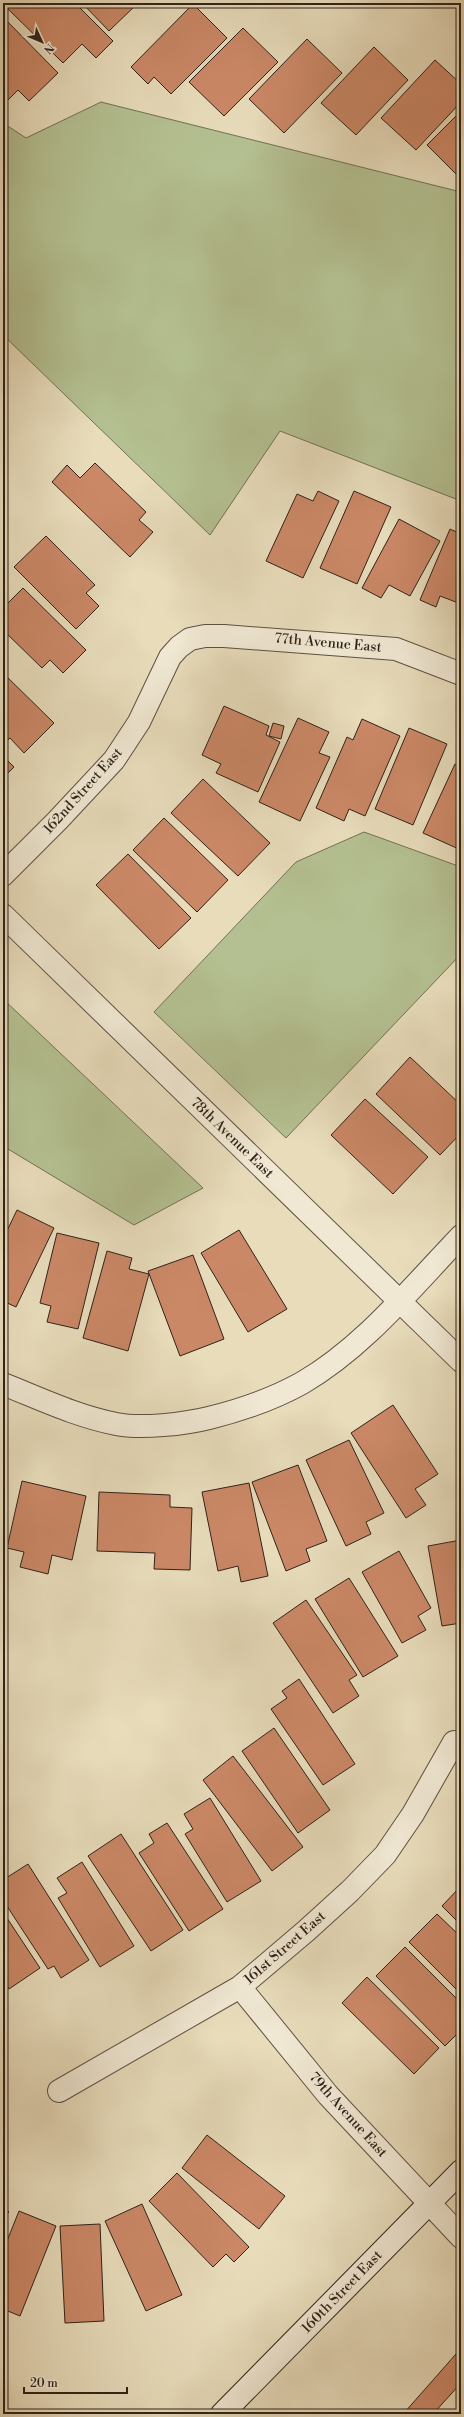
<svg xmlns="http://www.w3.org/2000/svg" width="464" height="2417" viewBox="0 0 464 2417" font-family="'Libre Bodoni',serif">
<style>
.green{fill:#b4c091;stroke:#727155}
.building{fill:#cb8867;stroke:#2f2219}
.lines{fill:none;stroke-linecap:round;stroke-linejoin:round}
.street-casing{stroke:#5d5042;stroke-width:24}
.secondary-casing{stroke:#2f2219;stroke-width:24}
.street{stroke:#f0e8d3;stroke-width:22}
.secondary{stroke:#f0e8d3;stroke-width:22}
.labels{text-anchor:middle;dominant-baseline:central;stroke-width:3;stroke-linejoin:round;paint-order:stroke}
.street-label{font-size:14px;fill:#2f2219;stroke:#f0e8d3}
</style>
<rect width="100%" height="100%" fill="#e8dcbb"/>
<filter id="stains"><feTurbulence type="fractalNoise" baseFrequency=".005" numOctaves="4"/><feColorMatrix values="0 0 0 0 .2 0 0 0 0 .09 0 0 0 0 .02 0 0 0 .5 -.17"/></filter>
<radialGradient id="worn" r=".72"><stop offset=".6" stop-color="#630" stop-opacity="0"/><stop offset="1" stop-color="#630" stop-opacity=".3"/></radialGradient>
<path class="green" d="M 101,102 L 461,192 L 461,501 L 280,431 L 210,535 L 3,335 L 3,123 L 26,138 Z
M 364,832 L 461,867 L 461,954 L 286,1138 L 154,1012 L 296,862 Z
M 3,999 L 203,1188 L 134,1225 L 3,1146 Z"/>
<path class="building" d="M 8,3 L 75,3 L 113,41 L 96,58 L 82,44 L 63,63 L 5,6 Z
M 82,3 L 138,3 L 109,31 Z
M 193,4 L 227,38 L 171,94 L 154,77 L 148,84 L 131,67 Z
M 3,17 L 58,73 L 29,101 L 18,90 L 6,102 L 3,98 Z
M 243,28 L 278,62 L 224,116 L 189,82 Z
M 307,39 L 342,73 L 284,133 L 249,99 Z
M 374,47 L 408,80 L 356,135 L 321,103 Z
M 435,60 L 461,84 L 461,102 L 416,150 L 381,118 Z
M 461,111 L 461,179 L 427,145 Z
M 95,463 L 146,512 L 139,520 L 153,532 L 130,557 L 52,482 L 67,465 L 80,478 Z
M 318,491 L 339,501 L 303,578 L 266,561 L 297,494 L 313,501 Z
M 354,491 L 391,507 L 357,584 L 320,568 Z
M 399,519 L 440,541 L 410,596 L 389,585 L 381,598 L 362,588 Z
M 450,529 L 461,534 L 461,604 L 440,596 L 436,607 L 420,600 Z
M 46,536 L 95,585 L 86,593 L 99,606 L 76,629 L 14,567 Z
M 23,588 L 86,650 L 63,673 L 50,660 L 42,668 L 3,630 L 3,608 Z
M 3,673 L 54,723 L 24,753 L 10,738 L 3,744 Z
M 224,706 L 269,726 L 266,735 L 280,742 L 258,792 L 216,773 L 221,764 L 202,755 Z
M 298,718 L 329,732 L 319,753 L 330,757 L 300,821 L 259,802 Z
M 362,719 L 400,736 L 365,816 L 349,809 L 344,821 L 316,808 L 347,737 L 353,740 Z
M 273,723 L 284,726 L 281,739 L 269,736 Z
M 409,728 L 447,744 L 413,825 L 375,809 Z
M 3,756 L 14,767 L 3,778 Z
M 455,764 L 461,767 L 461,850 L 423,833 Z
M 203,779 L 270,843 L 238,876 L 171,813 Z
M 164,818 L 228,880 L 197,912 L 133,850 Z
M 128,854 L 191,918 L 159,949 L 96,885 Z
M 410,1057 L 461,1105 L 461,1133 L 440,1155 L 376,1094 Z
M 365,1099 L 428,1157 L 393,1194 L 331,1135 Z
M 3,1208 L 6,1209 L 3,1217 Z
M 17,1210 L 54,1228 L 16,1307 L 3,1301 L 3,1239 Z
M 239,1230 L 287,1309 L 248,1332 L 201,1253 Z
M 57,1233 L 99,1243 L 78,1329 L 47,1322 L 51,1306 L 40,1303 Z
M 107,1251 L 132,1258 L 129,1269 L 149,1274 L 128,1351 L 83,1338 Z
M 193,1255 L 224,1339 L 180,1356 L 148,1271 Z
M 393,1405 L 438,1474 L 415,1489 L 426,1505 L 406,1518 L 351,1433 Z
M 349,1440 L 384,1513 L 366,1522 L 371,1534 L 346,1546 L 306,1460 Z
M 298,1465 L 327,1541 L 306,1549 L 310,1561 L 286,1571 L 252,1482 Z
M 22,1481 L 86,1496 L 72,1560 L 52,1555 L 48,1574 L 20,1567 L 24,1552 L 7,1548 Z
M 249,1483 L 268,1576 L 241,1582 L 238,1566 L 218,1571 L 202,1492 Z
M 99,1492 L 170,1495 L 170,1507 L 192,1508 L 190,1570 L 154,1569 L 155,1553 L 97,1551 Z
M 461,1540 L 461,1623 L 442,1626 L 428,1546 Z
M 399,1551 L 431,1608 L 418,1616 L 426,1630 L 402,1643 L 362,1572 Z
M 349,1578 L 398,1656 L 363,1677 L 315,1599 Z
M 306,1600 L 357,1675 L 349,1680 L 359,1696 L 333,1713 L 273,1623 Z
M 299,1679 L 355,1764 L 323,1785 L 271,1709 L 287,1698 L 282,1691 Z
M 274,1728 L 330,1810 L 298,1833 L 242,1751 Z
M 233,1756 L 303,1847 L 272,1871 L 203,1780 Z
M 210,1798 L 261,1881 L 227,1902 L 185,1834 L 193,1829 L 184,1814 Z
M 167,1823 L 223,1909 L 189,1931 L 139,1853 L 154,1843 L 149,1834 Z
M 121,1834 L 183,1930 L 151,1951 L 88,1856 Z
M 82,1862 L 134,1946 L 100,1967 L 58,1898 L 67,1893 L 57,1878 Z
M 28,1864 L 89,1960 L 61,1978 L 54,1966 L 48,1969 L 3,1900 L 3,1880 Z
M 461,1886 L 461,1925 L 442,1906 Z
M 3,1912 L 40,1968 L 9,1989 L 3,1979 Z
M 437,1914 L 461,1937 L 461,1994 L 409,1942 Z
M 405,1947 L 461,2003 L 457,2010 L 461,2013 L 461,2030 L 445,2046 L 376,1976 Z
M 367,1977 L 439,2048 L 414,2074 L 342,2003 Z
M 207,2135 L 285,2196 L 259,2229 L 182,2168 Z
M 177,2173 L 249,2247 L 234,2262 L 226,2254 L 213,2267 L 149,2201 Z
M 142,2204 L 182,2295 L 146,2311 L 105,2221 Z
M 3,2207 L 9,2212 L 3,2218 Z
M 19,2211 L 56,2226 L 20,2316 L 3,2309 L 3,2251 Z
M 100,2224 L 104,2321 L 65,2323 L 60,2226 Z
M 456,2354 L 461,2359 L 461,2383 L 433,2414 L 404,2413 Z"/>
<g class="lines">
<g class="street-casing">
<path id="street" d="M 3,875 L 58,820 L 114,760 L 139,722 L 170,657 L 179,647 L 190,639 L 205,636 L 224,636 L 396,649 L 461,674
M 3,915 L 461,1361
M 3,1384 C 41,1399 76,1416 116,1424 C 141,1429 185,1424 209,1418 C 242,1410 273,1399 302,1383 C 364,1347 412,1287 461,1236
M 240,1987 L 328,2095 L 461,2237
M 59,2091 L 240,1987 L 306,1931 L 350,1891 L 385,1855 L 413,1814 L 454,1742"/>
</g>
<g class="secondary-casing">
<path id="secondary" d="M 222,2414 L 461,2171"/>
</g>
<use href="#street" class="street"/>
<use href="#secondary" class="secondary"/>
</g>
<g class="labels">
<g class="street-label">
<text transform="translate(328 643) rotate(5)">77th Avenue East</text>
<text transform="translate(83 791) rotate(-48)">162nd Street East</text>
<text transform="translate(232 1138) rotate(44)">78th Avenue East</text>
<text transform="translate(285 1948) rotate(-41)">161st Street East</text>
<text transform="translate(348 2115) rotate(48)">79th Avenue East</text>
<text transform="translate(342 2292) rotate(-46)">160th Street East</text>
</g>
</g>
<rect width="464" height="2417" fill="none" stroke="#e8dcbb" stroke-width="16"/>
<rect x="4" y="4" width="456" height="2409" fill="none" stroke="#2f2219" stroke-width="2"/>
<rect x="8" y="8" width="448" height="2401" fill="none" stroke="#2f2219"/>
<g transform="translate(42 42) rotate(134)" stroke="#f0e8d3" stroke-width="3" paint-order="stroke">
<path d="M0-3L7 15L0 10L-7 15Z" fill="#2f2219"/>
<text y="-6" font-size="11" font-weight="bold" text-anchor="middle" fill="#2f2219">N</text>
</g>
<path d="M24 2387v6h103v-6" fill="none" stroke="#2f2219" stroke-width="2"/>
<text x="30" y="2387" font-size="12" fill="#2f2219" stroke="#f0e8d3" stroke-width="3" paint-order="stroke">20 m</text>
<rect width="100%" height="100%" filter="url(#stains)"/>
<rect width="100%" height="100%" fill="url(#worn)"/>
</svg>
